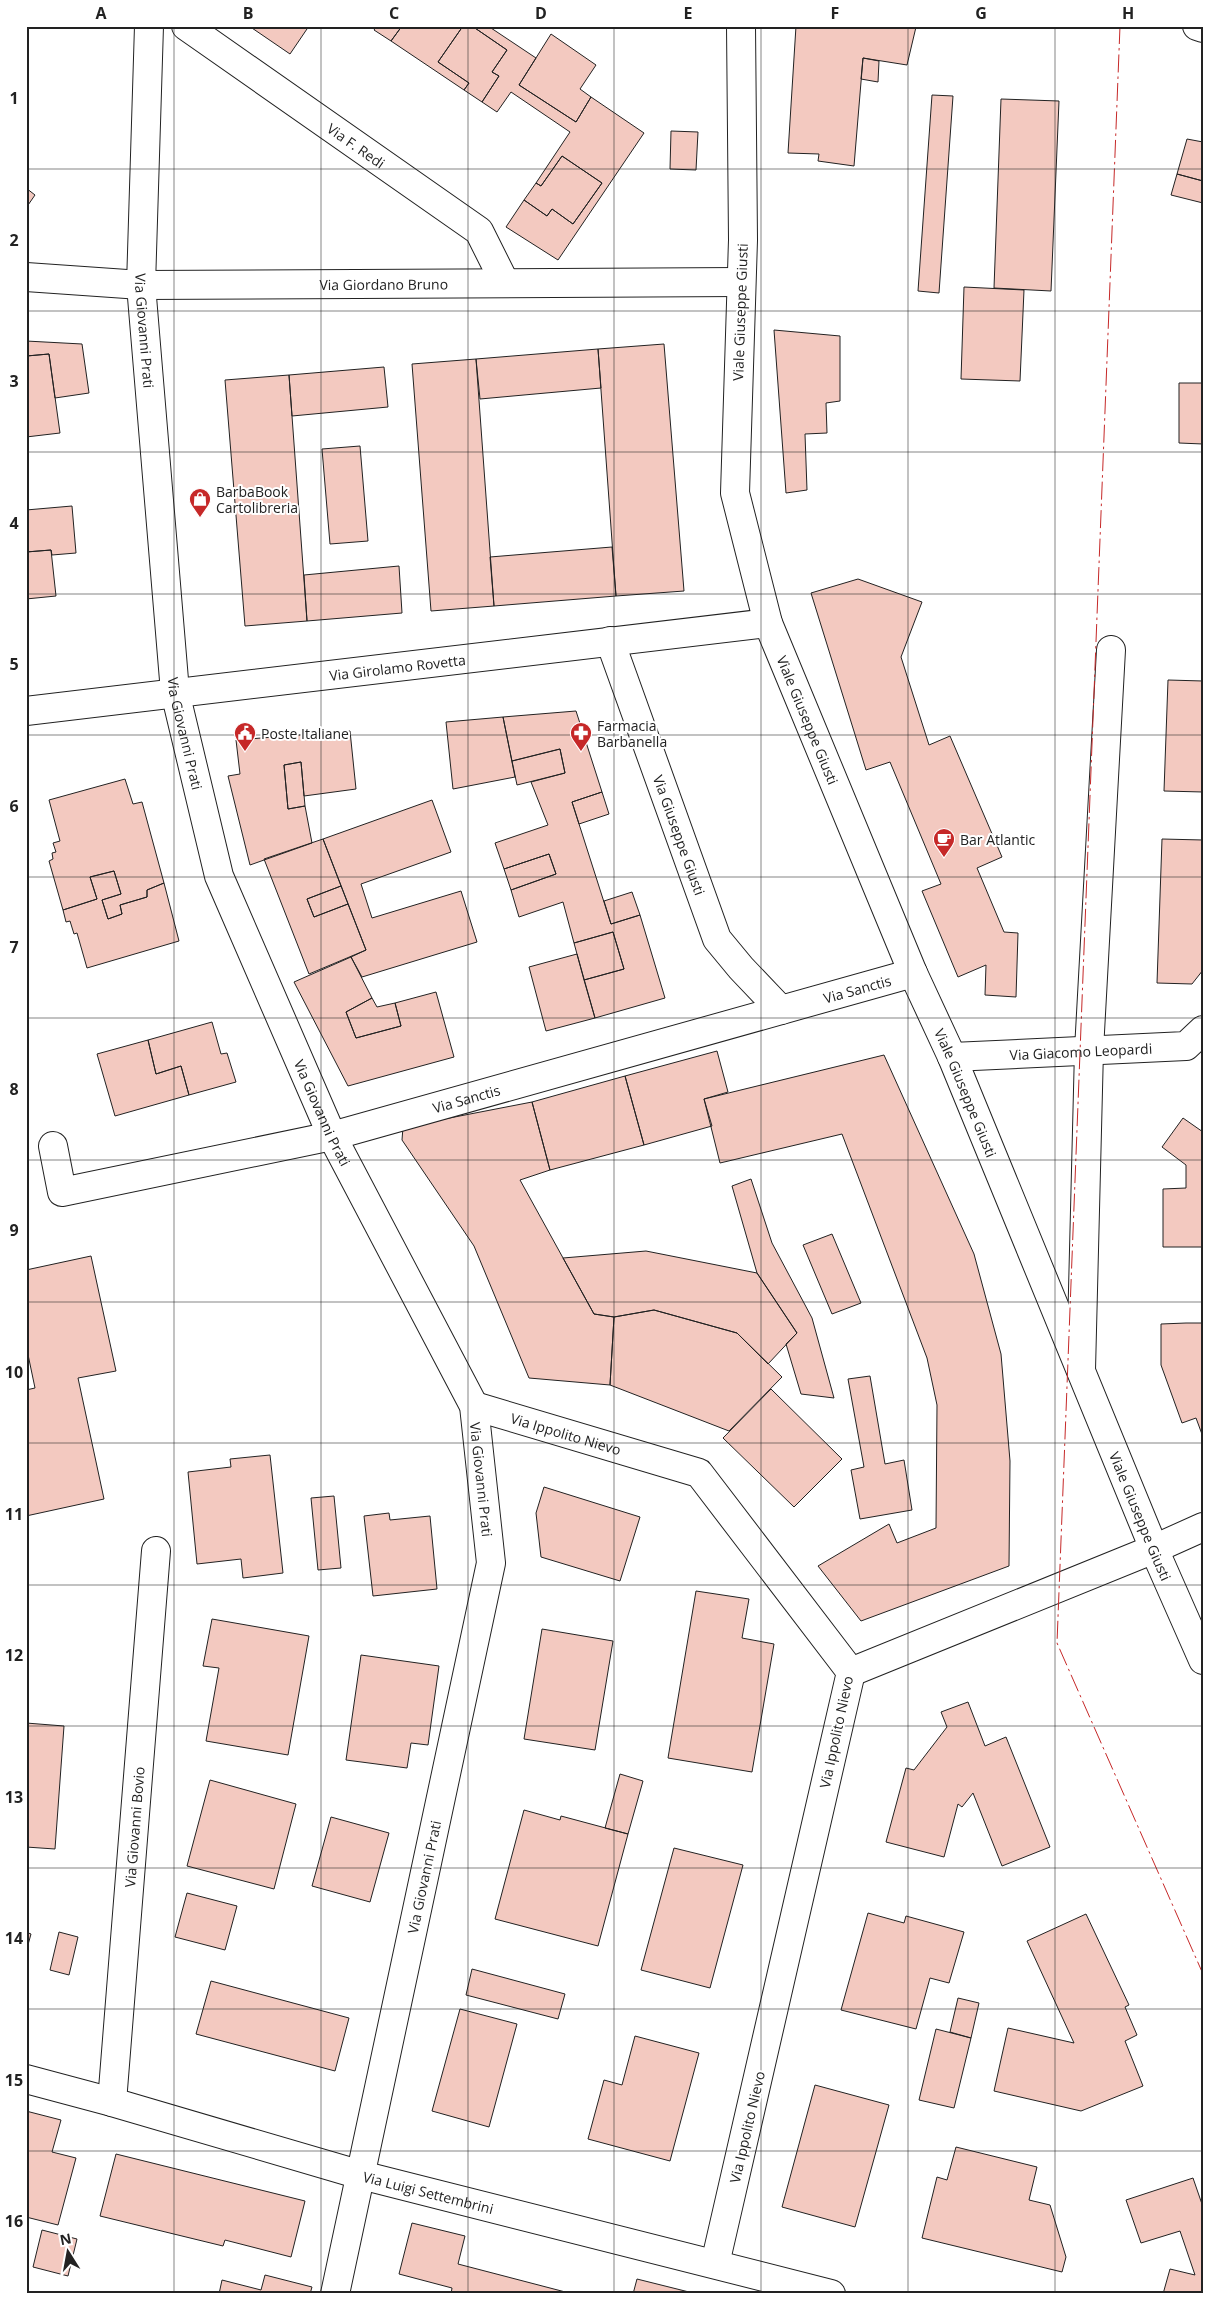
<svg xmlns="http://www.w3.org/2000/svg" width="1229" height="2320" viewBox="0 0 1229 2320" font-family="'Open Sans',sans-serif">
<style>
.building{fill:#f3c9c0;stroke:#222}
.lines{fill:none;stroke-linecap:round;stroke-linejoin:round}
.minor-casing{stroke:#222;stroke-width:30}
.tertiary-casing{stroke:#222;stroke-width:30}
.minor{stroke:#fff;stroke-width:28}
.tertiary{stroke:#fff;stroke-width:28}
.power{stroke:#c62828;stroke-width:1;stroke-dasharray:18 4 2.5 4;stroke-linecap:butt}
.grid{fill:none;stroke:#222;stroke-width:1;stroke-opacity:0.55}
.labels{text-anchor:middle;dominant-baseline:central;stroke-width:4;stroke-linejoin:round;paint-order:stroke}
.street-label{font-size:14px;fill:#222;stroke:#fff}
.poi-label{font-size:14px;fill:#222;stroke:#fff;text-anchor:start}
.neatline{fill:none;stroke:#222;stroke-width:2}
.grid-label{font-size:16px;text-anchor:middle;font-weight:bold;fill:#222}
</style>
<rect width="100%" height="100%" fill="#fff"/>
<path class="building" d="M 249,26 L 309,26 L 290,54 Z
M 377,26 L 402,26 L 391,41 L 374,30 Z
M 402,26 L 463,26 L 438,62 L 469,83 L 464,90 L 391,41 Z
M 463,26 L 472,26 L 507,50 L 492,72 L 499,76 L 482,102 L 464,90 L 469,83 L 438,62 Z
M 472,26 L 488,26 L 536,58 L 519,85 L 576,122 L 591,97 L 644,133 L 558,260 L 506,227 L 524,200 L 547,216 L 552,209 L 573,224 L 602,183 L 562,156 L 541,186 L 536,183 L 570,132 L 511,92 L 497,112 L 482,102 L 499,76 L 492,72 L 507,50 Z
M 796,26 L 916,27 L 907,65 L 863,58 L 854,166 L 818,161 L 819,154 L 788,153 Z
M 551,34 L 596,65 L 580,89 L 591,97 L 576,122 L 519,85 Z
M 863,58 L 879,61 L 878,82 L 861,79 Z
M 932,95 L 953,96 L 939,293 L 918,291 Z
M 1001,99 L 1059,101 L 1051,291 L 994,288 Z
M 671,131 L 698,132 L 696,170 L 670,169 Z
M 1187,139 L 1203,142 L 1203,181 L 1177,174 Z
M 562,156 L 602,183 L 573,224 L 552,209 L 547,216 L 524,200 L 536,183 L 541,186 Z
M 1177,174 L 1203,181 L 1203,203 L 1171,195 Z
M 26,188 L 35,195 L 26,208 Z
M 964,287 L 1024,290 L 1020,381 L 961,379 Z
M 774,330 L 840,336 L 840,401 L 826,403 L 827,433 L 805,434 L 807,490 L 786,493 Z
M 26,341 L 82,344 L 89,393 L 55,398 L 49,354 L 27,356 Z
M 664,344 L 684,591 L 616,596 L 598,349 Z
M 598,349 L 601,388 L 480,399 L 476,359 Z
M 49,354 L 60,433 L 26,437 L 26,356 Z
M 476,359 L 494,606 L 431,611 L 412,364 Z
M 384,367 L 388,407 L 292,416 L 289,375 Z
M 289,375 L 307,621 L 245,626 L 225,380 Z
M 1179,383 L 1203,383 L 1203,444 L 1179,443 Z
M 360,446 L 368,541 L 330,544 L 322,449 Z
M 72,506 L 76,553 L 52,555 L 51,550 L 26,552 L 26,510 Z
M 612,547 L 616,596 L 494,606 L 490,557 Z
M 51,550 L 56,596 L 26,599 L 26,552 Z
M 399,566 L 402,613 L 307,621 L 304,575 Z
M 858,579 L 922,602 L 901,657 L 929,745 L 950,736 L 1002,857 L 977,868 L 1004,932 L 1018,933 L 1016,997 L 985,995 L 986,965 L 958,977 L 922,891 L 941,884 L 890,762 L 866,770 L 811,593 Z
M 1168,680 L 1203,681 L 1203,792 L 1164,791 Z
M 576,711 L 602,792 L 572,802 L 611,924 L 640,915 L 665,998 L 595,1018 L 584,980 L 624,969 L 613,932 L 574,943 L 563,902 L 519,917 L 511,890 L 556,874 L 549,854 L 504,869 L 495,843 L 548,825 L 531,782 L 565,773 L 560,749 L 512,761 L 503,717 Z
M 503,717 L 515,777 L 453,789 L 446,722 Z
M 350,731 L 356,789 L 304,796 L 301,762 L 284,765 L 288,809 L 305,806 L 312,843 L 250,865 L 228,776 L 240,774 L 236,740 Z
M 560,749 L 565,773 L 517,785 L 512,761 Z
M 301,762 L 305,806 L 288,809 L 284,765 Z
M 125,779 L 133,804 L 142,802 L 164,883 L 147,890 L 147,897 L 120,905 L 122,914 L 108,919 L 102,900 L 121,894 L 114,871 L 90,877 L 97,899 L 63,910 L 49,861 L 53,859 L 52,853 L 56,852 L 53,843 L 60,841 L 49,800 Z
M 602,792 L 609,814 L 579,824 L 572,802 Z
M 432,800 L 451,852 L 361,884 L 372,918 L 461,891 L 477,942 L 362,977 L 351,957 L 366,950 L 323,839 Z
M 323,839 L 341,886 L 307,899 L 314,917 L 348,904 L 366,950 L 309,974 L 264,859 Z
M 1162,839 L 1203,840 L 1203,970 L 1192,984 L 1157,983 Z
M 549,854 L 556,874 L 511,890 L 504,869 Z
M 114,871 L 121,894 L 102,900 L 108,919 L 122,914 L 120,905 L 147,897 L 147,890 L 164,883 L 179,941 L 87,968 L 77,933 L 74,934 L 70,921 L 66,922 L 63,910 L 97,899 L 90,877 Z
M 341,886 L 348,904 L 314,917 L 307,899 Z
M 632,892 L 640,915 L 611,924 L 604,901 Z
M 613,932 L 624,969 L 584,980 L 574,943 Z
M 577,954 L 595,1018 L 546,1031 L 529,967 Z
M 351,957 L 372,998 L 346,1012 L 356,1038 L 401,1026 L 395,1003 L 436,992 L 454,1057 L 348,1086 L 294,982 Z
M 372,998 L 377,1007 L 395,1003 L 401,1026 L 356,1038 L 346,1012 Z
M 212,1022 L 221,1054 L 227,1053 L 236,1082 L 189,1095 L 181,1066 L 156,1074 L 148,1040 Z
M 148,1040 L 156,1074 L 181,1066 L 189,1095 L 115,1116 L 97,1054 Z
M 717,1051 L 728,1092 L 704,1099 L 712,1126 L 644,1145 L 625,1076 Z
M 884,1055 L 974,1254 L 1001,1354 L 1010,1461 L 1009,1566 L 861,1621 L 818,1566 L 889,1524 L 897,1543 L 936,1528 L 937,1405 L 927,1358 L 842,1134 L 720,1163 L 704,1099 Z
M 625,1076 L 644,1145 L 550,1170 L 532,1102 Z
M 532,1102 L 550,1170 L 520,1180 L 594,1314 L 614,1317 L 610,1385 L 529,1378 L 474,1246 L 402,1140 L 403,1127 Z
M 1183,1118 L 1203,1132 L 1203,1247 L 1163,1247 L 1163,1189 L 1186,1188 L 1186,1165 L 1162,1147 Z
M 751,1179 L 772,1243 L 812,1318 L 834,1398 L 801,1394 L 786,1344 L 797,1333 L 757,1273 L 732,1186 Z
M 832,1234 L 861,1303 L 832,1314 L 803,1245 Z
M 646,1251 L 757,1273 L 797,1333 L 768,1364 L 737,1333 L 654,1310 L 614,1317 L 594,1314 L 563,1258 Z
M 91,1256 L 116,1371 L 78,1378 L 104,1499 L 26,1516 L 26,1390 L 35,1388 L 26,1345 L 26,1270 Z
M 654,1310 L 737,1333 L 782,1377 L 729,1431 L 610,1385 L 614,1317 Z
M 1186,1323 L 1203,1323 L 1203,1437 L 1196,1418 L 1182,1423 L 1161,1365 L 1161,1324 Z
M 870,1376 L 885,1464 L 904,1460 L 912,1510 L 860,1519 L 851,1470 L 864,1467 L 848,1379 Z
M 771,1389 L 842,1459 L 794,1507 L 723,1438 Z
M 270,1455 L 283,1573 L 243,1578 L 241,1559 L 197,1564 L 188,1472 L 231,1467 L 230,1459 Z
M 544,1487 L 640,1517 L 620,1581 L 541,1557 L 536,1513 Z
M 334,1496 L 341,1568 L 318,1570 L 311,1498 Z
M 389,1513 L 390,1520 L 430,1516 L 437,1589 L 373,1596 L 364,1516 Z
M 696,1591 L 749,1599 L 742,1638 L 774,1644 L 752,1772 L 668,1758 Z
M 212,1619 L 309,1636 L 288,1755 L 206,1741 L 219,1668 L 203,1666 Z
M 542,1629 L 613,1641 L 595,1750 L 524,1739 Z
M 361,1655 L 439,1666 L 428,1745 L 411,1743 L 407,1768 L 346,1760 Z
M 968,1702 L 985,1746 L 1006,1737 L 1050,1847 L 1002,1866 L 973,1793 L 962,1807 L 958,1804 L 944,1857 L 886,1842 L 906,1768 L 914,1770 L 947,1727 L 941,1712 Z
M 26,1723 L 64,1726 L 55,1849 L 26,1847 Z
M 620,1774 L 643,1781 L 628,1834 L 605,1828 Z
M 210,1780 L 296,1804 L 274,1889 L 187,1866 Z
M 524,1810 L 560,1820 L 561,1816 L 628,1834 L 598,1946 L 495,1919 Z
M 331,1817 L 389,1833 L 370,1902 L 312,1886 Z
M 674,1848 L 743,1865 L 710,1988 L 641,1970 Z
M 187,1893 L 237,1906 L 225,1950 L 175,1937 Z
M 868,1913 L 904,1923 L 906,1916 L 964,1932 L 949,1983 L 930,1978 L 916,2029 L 841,2010 Z
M 1086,1914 L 1129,2005 L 1125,2007 L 1137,2035 L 1125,2041 L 1143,2086 L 1081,2111 L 994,2091 L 1008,2028 L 1074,2043 L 1027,1941 Z
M 26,1932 L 31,1934 L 26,1952 Z
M 59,1932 L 78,1937 L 69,1975 L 50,1970 Z
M 472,1969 L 565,1994 L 558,2019 L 466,1995 Z
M 211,1981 L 349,2018 L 335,2071 L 196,2034 Z
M 958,1998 L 979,2003 L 971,2038 L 950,2032 Z
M 460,2009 L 517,2024 L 489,2127 L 432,2111 Z
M 936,2029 L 971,2038 L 954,2108 L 919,2100 Z
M 635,2036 L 699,2053 L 670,2161 L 588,2139 L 604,2080 L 622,2085 Z
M 815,2085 L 889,2105 L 855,2227 L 782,2207 Z
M 26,2111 L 61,2120 L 52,2152 L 76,2158 L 58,2225 L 26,2217 Z
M 956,2147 L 1037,2167 L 1029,2200 L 1050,2205 L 1066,2257 L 1062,2272 L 922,2238 L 937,2177 L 947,2180 Z
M 116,2154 L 305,2201 L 291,2257 L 225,2240 L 223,2246 L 100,2216 Z
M 1193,2178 L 1203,2207 L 1203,2294 L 1163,2294 L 1170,2269 L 1195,2275 L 1180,2231 L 1141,2243 L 1126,2200 Z
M 412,2223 L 465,2236 L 458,2264 L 573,2294 L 451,2294 L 452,2288 L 399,2274 Z
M 42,2230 L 77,2239 L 68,2276 L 33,2267 Z
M 265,2275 L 312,2287 L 310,2294 L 219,2294 L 222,2280 L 261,2290 Z
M 637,2279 L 697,2294 L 633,2294 Z"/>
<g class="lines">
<g class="minor-casing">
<g id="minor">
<path id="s1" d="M 149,26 L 141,285 L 175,692 L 219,876 L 332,1136 L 474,1406 L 491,1563 L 335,2294"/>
<path id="s2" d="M 186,26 L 479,231 L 505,283"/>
<path d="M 1197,26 L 1203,28"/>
<path id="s3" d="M 26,277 L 141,285 L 741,282"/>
<path id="s4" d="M 610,641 L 717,939 L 741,968 L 781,1010"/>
<path id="s5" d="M 26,711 L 768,623"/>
<path id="s6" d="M 952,1057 L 1186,1046 L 1203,1030"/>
<path id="s7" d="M 53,1146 L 62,1192 L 332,1136 L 913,973"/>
<path d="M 1081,1370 L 1089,1050 L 1111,650"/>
<path id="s8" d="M 474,1406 L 699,1473 L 851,1672 L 715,2264"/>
<path d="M 851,1672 L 1154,1549 L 1203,1527"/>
<path id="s9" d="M 26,2079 L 112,2102 L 361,2175 L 831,2294"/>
<path id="s10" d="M 112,2102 L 156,1551"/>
</g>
</g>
<g class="tertiary-casing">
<g id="tertiary">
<path id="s11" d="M 741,26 L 743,240 L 735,493 L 768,623 L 913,973 L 952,1057 L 1154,1549 L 1203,1660"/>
</g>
</g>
<use href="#minor" class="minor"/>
<use href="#tertiary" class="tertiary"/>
<path class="power" d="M 1120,26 L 1057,1643 L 1203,1974"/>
</g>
<path class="grid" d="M 174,26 L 174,2294M 321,26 L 321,2294M 468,26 L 468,2294M 614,26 L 614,2294M 761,26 L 761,2294M 908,26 L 908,2294M 1055,26 L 1055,2294M 26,169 L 1203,169M 26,311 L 1203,311M 26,452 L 1203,452M 26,594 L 1203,594M 26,735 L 1203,735M 26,877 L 1203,877M 26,1018 L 1203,1018M 26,1160 L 1203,1160M 26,1302 L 1203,1302M 26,1443 L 1203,1443M 26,1585 L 1203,1585M 26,1726 L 1203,1726M 26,1868 L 1203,1868M 26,2009 L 1203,2009M 26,2151 L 1203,2151"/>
<defs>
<g id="shop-pin" transform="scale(1.125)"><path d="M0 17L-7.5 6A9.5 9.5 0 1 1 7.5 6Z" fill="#c62828" stroke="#fff"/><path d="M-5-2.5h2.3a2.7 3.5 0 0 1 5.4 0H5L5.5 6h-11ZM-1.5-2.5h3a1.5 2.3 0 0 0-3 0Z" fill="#fff"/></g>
<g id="civic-pin" transform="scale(1.125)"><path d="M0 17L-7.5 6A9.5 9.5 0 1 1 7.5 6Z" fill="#c62828" stroke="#fff"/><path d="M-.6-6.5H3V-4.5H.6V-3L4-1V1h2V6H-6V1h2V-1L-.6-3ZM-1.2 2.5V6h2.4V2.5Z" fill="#fff"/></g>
<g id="pharmacy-pin" transform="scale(1.125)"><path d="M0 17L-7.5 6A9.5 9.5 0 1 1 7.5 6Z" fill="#c62828" stroke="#fff"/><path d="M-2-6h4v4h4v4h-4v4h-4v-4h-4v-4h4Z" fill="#fff"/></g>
<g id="cafe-pin" transform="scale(1.125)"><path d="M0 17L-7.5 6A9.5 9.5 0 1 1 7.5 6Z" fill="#c62828" stroke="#fff"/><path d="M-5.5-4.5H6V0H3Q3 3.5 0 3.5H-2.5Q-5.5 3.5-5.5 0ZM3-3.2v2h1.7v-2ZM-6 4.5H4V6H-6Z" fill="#fff"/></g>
</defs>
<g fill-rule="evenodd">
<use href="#shop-pin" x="200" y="499"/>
<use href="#civic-pin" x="245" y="733"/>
<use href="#pharmacy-pin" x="581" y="733"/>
<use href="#cafe-pin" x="944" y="839"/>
</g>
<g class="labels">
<g class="street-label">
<text stroke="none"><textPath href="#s2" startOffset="208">Via F. Redi</textPath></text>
<text stroke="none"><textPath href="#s3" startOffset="358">Via Giordano Bruno</textPath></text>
<text transform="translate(740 312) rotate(-88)">Viale Giuseppe Giusti</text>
<text stroke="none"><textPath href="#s1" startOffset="305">Via Giovanni Prati</textPath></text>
<text stroke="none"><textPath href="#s5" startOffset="374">Via Girolamo Rovetta</textPath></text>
<text stroke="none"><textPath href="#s11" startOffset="706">Viale Giuseppe Giusti</textPath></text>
<text stroke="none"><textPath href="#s1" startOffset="710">Via Giovanni Prati</textPath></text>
<text stroke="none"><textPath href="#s4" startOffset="206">Via Giuseppe Giusti</textPath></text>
<text stroke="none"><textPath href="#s7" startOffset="868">Via Sanctis</textPath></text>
<text stroke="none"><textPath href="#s6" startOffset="129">Via Giacomo Leopardi</textPath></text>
<text stroke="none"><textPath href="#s11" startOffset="1111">Viale Giuseppe Giusti</textPath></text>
<text stroke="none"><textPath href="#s7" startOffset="462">Via Sanctis</textPath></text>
<text stroke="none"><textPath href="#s1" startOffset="1115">Via Giovanni Prati</textPath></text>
<text stroke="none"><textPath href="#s8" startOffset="96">Via Ippolito Nievo</textPath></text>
<text stroke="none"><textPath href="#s1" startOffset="1519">Via Giovanni Prati</textPath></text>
<text stroke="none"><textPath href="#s11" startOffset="1569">Viale Giuseppe Giusti</textPath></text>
<text transform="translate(836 1732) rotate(-78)">Via Ippolito Nievo</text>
<text stroke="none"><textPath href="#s10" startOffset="276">Via Giovanni Bovio</textPath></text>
<text transform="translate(424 1877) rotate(-78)">Via Giovanni Prati</text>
<text transform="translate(747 2127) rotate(-77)">Via Ippolito Nievo</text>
<text stroke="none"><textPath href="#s9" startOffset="418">Via Luigi Settembrini</textPath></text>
</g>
<g class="poi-label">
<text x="216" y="491">BarbaBook<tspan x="216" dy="16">Cartolibreria</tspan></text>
<text x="597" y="725">Farmacia<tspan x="597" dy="16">Barbanella</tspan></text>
<text x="261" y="733">Poste Italiane</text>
<text x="960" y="839">Bar Atlantic</text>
</g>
</g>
<rect width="1229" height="2320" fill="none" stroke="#ffffff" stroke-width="55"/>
<g transform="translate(68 2252) rotate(349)" stroke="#ffffff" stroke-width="4" paint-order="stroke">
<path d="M0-4L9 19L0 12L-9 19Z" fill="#222222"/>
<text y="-8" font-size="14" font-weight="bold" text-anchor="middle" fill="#222222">N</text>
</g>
<rect x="28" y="28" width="1174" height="2264" class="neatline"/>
<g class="grid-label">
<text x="101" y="19">A</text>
<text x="248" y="19">B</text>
<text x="394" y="19">C</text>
<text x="541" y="19">D</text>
<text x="688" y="19">E</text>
<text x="835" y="19">F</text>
<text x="981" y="19">G</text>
<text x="1128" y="19">H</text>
<text x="14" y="104">1</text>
<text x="14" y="246">2</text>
<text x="14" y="387">3</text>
<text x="14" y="529">4</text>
<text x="14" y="670">5</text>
<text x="14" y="812">6</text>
<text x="14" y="953">7</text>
<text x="14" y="1095">8</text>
<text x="14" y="1236">9</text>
<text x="14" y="1378">10</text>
<text x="14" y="1520">11</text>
<text x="14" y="1661">12</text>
<text x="14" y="1803">13</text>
<text x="14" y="1944">14</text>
<text x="14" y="2086">15</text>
<text x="14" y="2227">16</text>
</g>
</svg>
